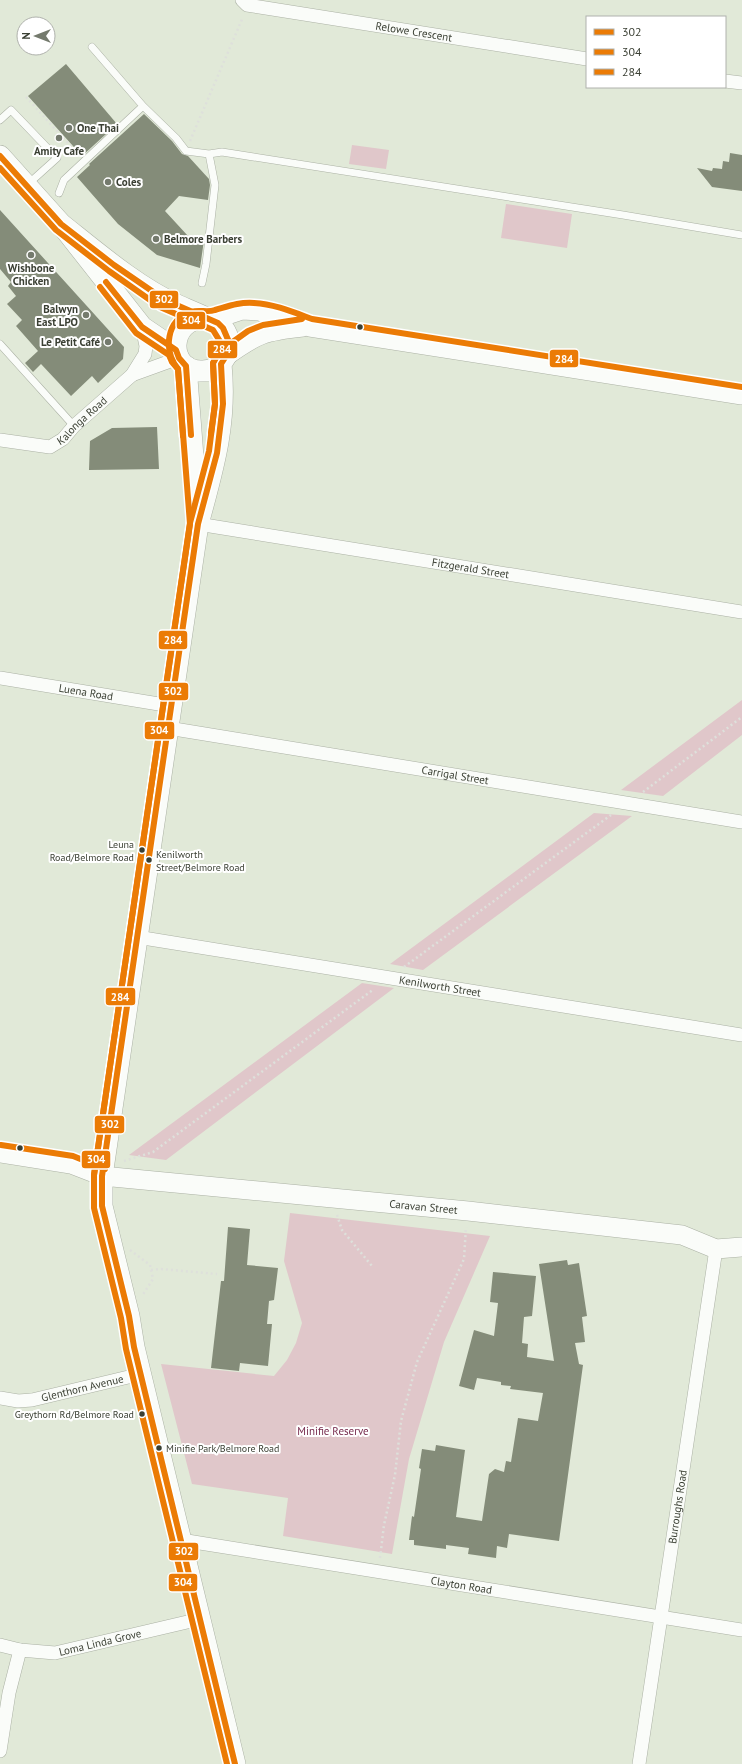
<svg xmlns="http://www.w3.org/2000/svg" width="742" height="1764" viewBox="0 0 742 1764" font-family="'PT Sans',sans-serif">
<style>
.green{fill:#e0c7ca}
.building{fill:#848c79}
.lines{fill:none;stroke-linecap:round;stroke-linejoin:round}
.lane-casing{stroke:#abb1a4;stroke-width:8}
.street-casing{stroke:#abb1a4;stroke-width:14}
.secondary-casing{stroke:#abb1a4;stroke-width:20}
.primary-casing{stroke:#abb1a4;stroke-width:22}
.path{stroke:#dee0db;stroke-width:2.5;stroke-dasharray:2 3;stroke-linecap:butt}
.lane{stroke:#fafcf9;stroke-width:7}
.street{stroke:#fafcf9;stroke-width:13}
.secondary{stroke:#fafcf9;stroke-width:19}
.primary{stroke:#fafcf9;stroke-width:21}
.bus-1-casing{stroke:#fff;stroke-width:9}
.bus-2-casing{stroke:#fff;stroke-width:9}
.bus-3-casing{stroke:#fff;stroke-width:9}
.bus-1{stroke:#eb7b05;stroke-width:6}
.bus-2{stroke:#eb7b05;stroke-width:6}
.bus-3{stroke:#eb7b05;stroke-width:6}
.poi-dot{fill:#747a6d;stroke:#fff;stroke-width:1.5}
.bus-dot{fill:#3a3f33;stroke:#fff;stroke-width:1.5}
.labels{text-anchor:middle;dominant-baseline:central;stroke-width:4;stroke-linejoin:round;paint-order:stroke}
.bus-label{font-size:10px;fill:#3a3f33;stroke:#fff;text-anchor:end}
.street-label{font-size:11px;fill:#3a3f33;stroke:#fff}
.poi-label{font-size:11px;font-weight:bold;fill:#3a3f33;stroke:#fff;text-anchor:start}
.park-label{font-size:11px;fill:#772c4e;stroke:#fff}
.line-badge{stroke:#fff;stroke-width:1.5}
.badge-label{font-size:11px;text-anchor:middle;font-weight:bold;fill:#fff}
</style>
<rect width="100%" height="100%" fill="#e1e9d8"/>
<path class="green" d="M 352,145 L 389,150 L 386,169 L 349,164 Z
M 506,204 L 572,214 L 567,248 L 501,238 Z
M 742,700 L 742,735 L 663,796 L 621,790 Z
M 594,813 L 632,816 L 423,970 L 390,964 Z
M 362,983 L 394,988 L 166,1160 L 129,1155 Z
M 290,1213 L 490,1236 L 444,1342 L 409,1459 L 392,1554 L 283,1536 L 288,1498 L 192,1484 L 161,1364 L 274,1376 L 287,1360 L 296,1343 L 302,1323 L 284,1261 Z"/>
<path class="building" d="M 66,64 L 117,124 L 82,156 L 28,96 Z
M 144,114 L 172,141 L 182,154 L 188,156 L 209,179 L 210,185 L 208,200 L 179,196 L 165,211 L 188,236 L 204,240 L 200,268 L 157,255 L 118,224 L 77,177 L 90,165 L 89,164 Z
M 730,153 L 742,155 L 742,191 L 712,187 L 697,168 L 712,171 L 713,168 L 722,169 L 723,161 L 729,162 Z
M 0,210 L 124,347 L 123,359 L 98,383 L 92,376 L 71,396 L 41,364 L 33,372 L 25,363 L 38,351 L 16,326 L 22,320 L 7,304 L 16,296 L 8,286 L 11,282 L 0,269 Z
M 157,427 L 159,469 L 89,470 L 90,441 L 112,428 Z
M 228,1227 L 250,1229 L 247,1265 L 278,1268 L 274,1300 L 269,1301 L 267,1324 L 272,1324 L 268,1366 L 240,1363 L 239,1371 L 211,1368 L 221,1281 L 224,1281 Z
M 567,1260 L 568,1265 L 579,1263 L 587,1316 L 582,1317 L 585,1342 L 575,1343 L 579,1364 L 583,1365 L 559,1541 L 509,1534 L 507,1548 L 497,1546 L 496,1558 L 468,1554 L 469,1548 L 446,1545 L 446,1549 L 414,1545 L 414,1540 L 409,1540 L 412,1516 L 414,1517 L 421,1469 L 419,1468 L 422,1449 L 435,1451 L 436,1445 L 465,1450 L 456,1517 L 482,1521 L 489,1474 L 495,1469 L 504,1472 L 506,1461 L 511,1462 L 518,1418 L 538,1421 L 543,1393 L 510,1389 L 511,1386 L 501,1385 L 501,1382 L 477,1378 L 474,1390 L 459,1386 L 474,1330 L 494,1336 L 498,1303 L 490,1302 L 493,1272 L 536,1276 L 532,1316 L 524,1317 L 522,1343 L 528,1344 L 527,1357 L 554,1361 L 539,1264 Z"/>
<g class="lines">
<g class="lane-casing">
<path id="lane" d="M 143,106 L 176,138 L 186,151 L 209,154 L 222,152 L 623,215 L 742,235
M 0,120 L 11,110 L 57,158 L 27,185
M 59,193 L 64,180 L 143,106 L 92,47
M 202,283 L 206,264 L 215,185 L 209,154
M 0,344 L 74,426"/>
</g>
<g class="street-casing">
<g id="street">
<path id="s1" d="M 242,0 L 247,5 L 587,59"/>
<path d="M 725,81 L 742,83"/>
<path d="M 132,375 L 179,358"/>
<path id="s2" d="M 0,440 L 50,447 L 63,439 L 74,426 L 132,375 L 145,354 L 146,346 L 142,327"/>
<path id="s3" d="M 198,524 L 742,612"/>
<path id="s4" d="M 0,678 L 171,706"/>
<path id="s5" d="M 168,728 L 742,822"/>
<path id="s6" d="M 137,937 L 742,1035"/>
<path id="s7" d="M 0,1398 L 18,1401 L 32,1400 L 141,1374"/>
<path id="s8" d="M 181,1540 L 742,1630"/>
<path id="s9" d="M 0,1645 L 20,1650 L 55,1653 L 200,1619"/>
<path d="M 0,1751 L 9,1693 L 20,1650"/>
<path id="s10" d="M 639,1764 L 716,1249"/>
</g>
</g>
<g class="secondary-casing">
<g id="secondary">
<path d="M 212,320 L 242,310 L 259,311 L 310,327 L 742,395"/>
<path d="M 226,356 C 257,334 264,331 303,327"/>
<path id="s11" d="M 0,1153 L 71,1164 L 102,1176 L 468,1211 L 682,1235 L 716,1249 L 742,1247"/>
</g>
</g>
<g class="primary-casing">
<path id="primary" d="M 0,156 L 61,224 L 142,327 L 176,350
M 61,224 C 95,251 138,288 177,305 C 188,310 217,321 223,328 C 237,346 223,372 201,371 C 167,371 167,319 205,318
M 221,364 C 227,423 213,469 198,524 L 102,1176 L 102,1206 L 129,1316 L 134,1347 L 235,1764
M 186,366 L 197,509"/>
</g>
<path class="path" d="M 26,97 L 77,153
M 190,141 L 243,17
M 65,154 L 72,147
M 643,792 L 742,717
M 404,967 L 611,815
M 124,1161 L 153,1152 L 374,989
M 337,1215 L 342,1230 L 372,1266
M 130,1250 L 150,1265 L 153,1279 L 142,1296
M 151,1270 L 161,1269 L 217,1274
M 380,1558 L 384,1525 L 395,1475 L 401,1421 L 417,1362 L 464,1259 L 466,1227"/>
<use href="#lane" class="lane"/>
<use href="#street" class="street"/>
<use href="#secondary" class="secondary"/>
<use href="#primary" class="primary"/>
<g class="bus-1-casing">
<path id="bus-1" d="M 0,156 L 61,224 L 114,265 L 165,300 L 218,323 L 223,328 L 229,342 L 226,356 L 221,364 L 223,404 L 217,453 L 198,524 L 102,1176 L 102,1206 L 129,1316 L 134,1347 L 235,1764
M 106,282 L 142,327 L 176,350 L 179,358 L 186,366 L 191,435"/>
</g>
<g class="bus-2-casing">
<path id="bus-2" d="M 0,168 L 56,230 L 109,271 L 160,307 L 213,330 L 221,343 L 218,353 L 213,363 L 215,404 L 209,451 L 190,523 L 94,1175 L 94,1208 L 121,1318 L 126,1349 L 227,1764
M 100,287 L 136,333 L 169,355 L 172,362 L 178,369 L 183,436"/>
</g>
<g class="bus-3-casing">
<path id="bus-3" d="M 211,433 L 215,404 L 213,363 L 220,351 L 248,331 L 263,325 L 302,319
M 1,1145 L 73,1156 L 105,1169
M 94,1175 L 190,524 L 178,369 C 163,350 166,320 191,312 C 199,309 207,313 215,310 C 229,306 239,302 254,303 C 274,304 293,312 312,319 L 742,387"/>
</g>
<use href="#bus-1" class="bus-1"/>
<use href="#bus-2" class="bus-2"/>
<use href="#bus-3" class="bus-3"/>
</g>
<g class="poi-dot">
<circle cx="69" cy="128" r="4"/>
<circle cx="59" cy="138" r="4"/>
<circle cx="108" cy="182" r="4"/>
<circle cx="156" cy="239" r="4"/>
<circle cx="31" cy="255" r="4"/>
<circle cx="86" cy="315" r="4"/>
<circle cx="108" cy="342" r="4"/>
</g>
<g class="bus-dot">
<circle cx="360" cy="327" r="3.5"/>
<circle cx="142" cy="850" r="3.5"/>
<circle cx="149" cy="860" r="3.5"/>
<circle cx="20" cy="1148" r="3.5"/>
<circle cx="142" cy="1414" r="3.5"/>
<circle cx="159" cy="1448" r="3.5"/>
</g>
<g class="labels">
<g class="bus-label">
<text x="134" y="844">Leuna<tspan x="134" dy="13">Road/Belmore Road</tspan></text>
<text x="156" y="854" text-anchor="start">Kenilworth<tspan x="156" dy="13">Street/Belmore Road</tspan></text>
<text x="134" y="1414">Greythorn Rd/Belmore Road</text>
<text x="166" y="1448" text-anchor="start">Minifie Park/Belmore Road</text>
</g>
<g class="street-label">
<text stroke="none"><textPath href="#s1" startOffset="176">Relowe Crescent</textPath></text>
<text stroke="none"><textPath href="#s2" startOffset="92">Kalonga Road</textPath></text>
<text stroke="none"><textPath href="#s3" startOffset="276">Fitzgerald Street</textPath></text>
<text stroke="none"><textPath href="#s4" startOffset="87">Luena Road</textPath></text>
<text stroke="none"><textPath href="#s5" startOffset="291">Carrigal Street</textPath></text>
<text stroke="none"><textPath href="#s6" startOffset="307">Kenilworth Street</textPath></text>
<text stroke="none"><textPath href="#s11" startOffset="428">Caravan Street</textPath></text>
<text stroke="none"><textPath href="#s7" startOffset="84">Glenthorn Avenue</textPath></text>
<text stroke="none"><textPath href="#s10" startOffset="260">Burroughs Road</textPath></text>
<text stroke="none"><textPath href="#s8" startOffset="284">Clayton Road</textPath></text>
<text stroke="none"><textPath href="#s9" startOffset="102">Loma Linda Grove</textPath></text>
</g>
<g class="poi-label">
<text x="77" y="128">One Thai</text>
<text x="59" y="151" text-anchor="middle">Amity Cafe</text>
<text x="116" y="182">Coles</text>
<text x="164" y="239">Belmore Barbers</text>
<text x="31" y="268" text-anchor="middle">Wishbone<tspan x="31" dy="13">Chicken</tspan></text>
<text x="78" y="309" text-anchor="end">Balwyn<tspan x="78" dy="13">East LPO</tspan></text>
<text x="100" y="342" text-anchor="end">Le Petit Café</text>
</g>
<g class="park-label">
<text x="333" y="1431">Minifie Reserve</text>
</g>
</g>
<g class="line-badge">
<rect x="149" y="290" width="30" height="19" rx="4" fill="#eb7b05"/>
<rect x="176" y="311" width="30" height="19" rx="4" fill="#eb7b05"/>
<rect x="207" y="340" width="31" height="19" rx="4" fill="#eb7b05"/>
<rect x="549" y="349" width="30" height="19" rx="4" fill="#eb7b05"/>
<rect x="158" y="630" width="30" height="20" rx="4" fill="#eb7b05"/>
<rect x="158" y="682" width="31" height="19" rx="4" fill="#eb7b05"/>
<rect x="144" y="721" width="31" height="19" rx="4" fill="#eb7b05"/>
<rect x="105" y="987" width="31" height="19" rx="4" fill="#eb7b05"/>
<rect x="94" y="1115" width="31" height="19" rx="4" fill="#eb7b05"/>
<rect x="81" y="1150" width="30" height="19" rx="4" fill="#eb7b05"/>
<rect x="168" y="1542" width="31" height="19" rx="4" fill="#eb7b05"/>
<rect x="168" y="1573" width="30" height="19" rx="4" fill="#eb7b05"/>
</g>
<g class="badge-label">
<text x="164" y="303">302</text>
<text x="191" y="324">304</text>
<text x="222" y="353">284</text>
<text x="564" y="363">284</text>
<text x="173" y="644">284</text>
<text x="173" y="695">302</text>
<text x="159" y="734">304</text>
<text x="120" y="1001">284</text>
<text x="110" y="1128">302</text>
<text x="96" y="1163">304</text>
<text x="184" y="1555">302</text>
<text x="183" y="1586">304</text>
</g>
<rect x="586" y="16" width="140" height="72" fill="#ffffff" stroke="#b0b2ad"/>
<rect x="594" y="29" width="20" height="6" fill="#eb7b05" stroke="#b0b2ad"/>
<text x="622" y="36" font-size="12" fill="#3a3f33">302</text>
<rect x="594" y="49" width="20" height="6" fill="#eb7b05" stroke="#b0b2ad"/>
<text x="622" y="56" font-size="12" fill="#3a3f33">304</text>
<rect x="594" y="69" width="20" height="6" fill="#eb7b05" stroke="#b0b2ad"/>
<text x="622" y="76" font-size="12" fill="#3a3f33">284</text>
<g transform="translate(36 36) rotate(270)"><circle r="19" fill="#ffffff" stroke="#b0b2ad"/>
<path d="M0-3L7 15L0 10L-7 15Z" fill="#747a6d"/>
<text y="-6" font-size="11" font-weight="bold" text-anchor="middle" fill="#3a3f33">N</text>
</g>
</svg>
